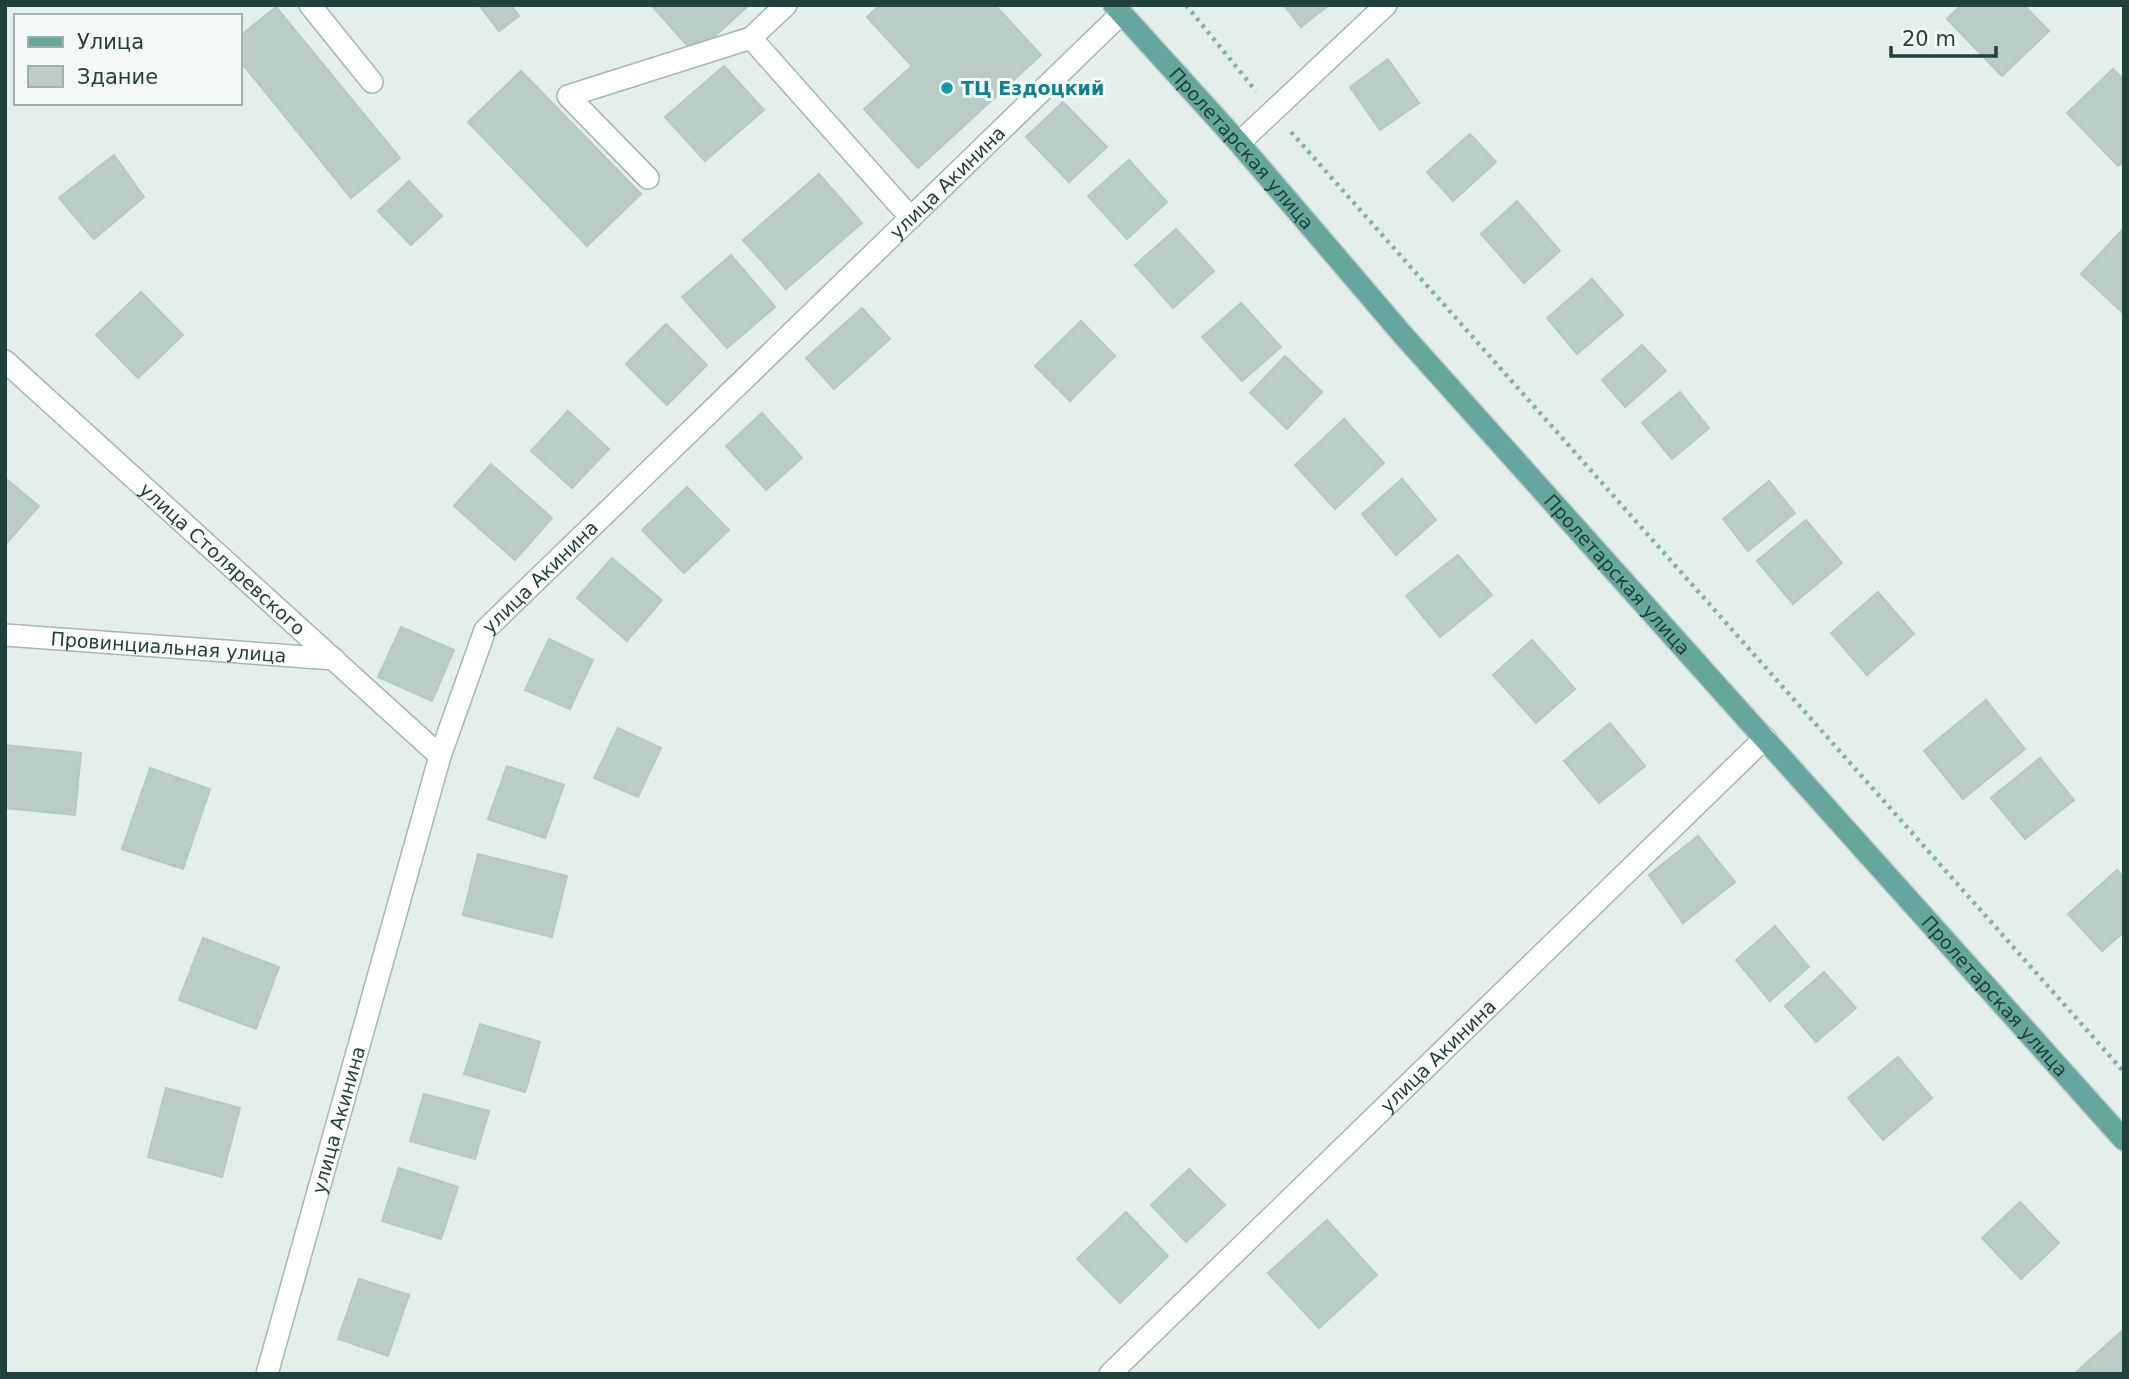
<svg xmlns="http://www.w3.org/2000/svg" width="2129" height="1379" viewBox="0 0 2129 1379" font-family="'DejaVu Sans',sans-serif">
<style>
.building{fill:#bbccc7;stroke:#b5c9c3;stroke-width:2}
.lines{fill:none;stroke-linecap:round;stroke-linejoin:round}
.minor-casing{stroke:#a6b7b3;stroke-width:24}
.major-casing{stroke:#c1cac8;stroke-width:24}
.path{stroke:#82b4a9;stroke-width:4.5;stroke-dasharray:3.5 5;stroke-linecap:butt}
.minor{stroke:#fff;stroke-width:21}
.major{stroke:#65a79d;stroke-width:21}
.culture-dot{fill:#0f9aa8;stroke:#f5faf8;stroke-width:2.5}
.labels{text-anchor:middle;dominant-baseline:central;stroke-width:6;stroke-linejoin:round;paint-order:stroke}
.culture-label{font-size:19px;font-weight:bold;fill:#0d838f;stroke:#f5faf8;text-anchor:start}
.street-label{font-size:19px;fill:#21413c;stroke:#f5faf8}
</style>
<rect width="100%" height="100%" fill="#e4eeeb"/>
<path class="building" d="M 479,5 L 511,5 L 519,16 L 499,31 Z
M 651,5 L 749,5 L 695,54 Z
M 880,5 L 995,5 L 1041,55 L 918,168 L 864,109 L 912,66 L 867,17 Z
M 1284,5 L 1329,5 L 1301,27 Z
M 1961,5 L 2024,5 L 2049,31 L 2002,76 L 1947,19 Z
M 276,7 L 400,158 L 351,198 L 240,61 L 240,36 Z
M 1388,59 L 1419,103 L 1380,130 L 1350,87 Z
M 724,66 L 764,110 L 705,161 L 665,117 Z
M 2113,69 L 2124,80 L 2124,161 L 2118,166 L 2067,113 Z
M 521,71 L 641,194 L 587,246 L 468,122 Z
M 1063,102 L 1107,147 L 1069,182 L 1026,137 Z
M 1470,134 L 1496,162 L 1453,201 L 1427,172 Z
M 114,155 L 144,197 L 94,239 L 59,198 Z
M 1129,160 L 1167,202 L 1127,239 L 1088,196 Z
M 819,174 L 862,223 L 786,289 L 743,240 Z
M 409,181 L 442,216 L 411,245 L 378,211 Z
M 1517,201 L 1560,251 L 1524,283 L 1481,234 Z
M 2124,228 L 2124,314 L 2081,274 Z
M 1176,229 L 1214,271 L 1173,308 L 1135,265 Z
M 731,255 L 775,307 L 727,348 L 682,297 Z
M 1592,279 L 1623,315 L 1577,354 L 1547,318 Z
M 141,292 L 183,335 L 138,378 L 96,335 Z
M 1241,303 L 1281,347 L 1242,381 L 1202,337 Z
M 862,308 L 890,339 L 834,389 L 806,358 Z
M 1081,321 L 1115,356 L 1070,401 L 1035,366 Z
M 666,324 L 707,365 L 667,405 L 626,364 Z
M 1642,345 L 1666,371 L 1625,407 L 1602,380 Z
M 1285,356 L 1322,392 L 1287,429 L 1250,393 Z
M 1680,392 L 1709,428 L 1672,459 L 1642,423 Z
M 568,411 L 609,449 L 572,488 L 531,451 Z
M 762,413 L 802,458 L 766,490 L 726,446 Z
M 1344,419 L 1384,463 L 1335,509 L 1295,465 Z
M 491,464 L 552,518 L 515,560 L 454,506 Z
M 5,478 L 39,506 L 5,545 Z
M 1402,479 L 1436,520 L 1396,555 L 1362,514 Z
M 1769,481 L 1795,513 L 1748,551 L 1723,519 Z
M 687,487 L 729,530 L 684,573 L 642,530 Z
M 1806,520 L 1842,563 L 1793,604 L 1757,561 Z
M 1458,555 L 1492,595 L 1440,637 L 1406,596 Z
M 612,558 L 662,600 L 627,641 L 577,598 Z
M 1878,592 L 1914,634 L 1867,675 L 1831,633 Z
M 401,627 L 454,650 L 432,701 L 378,677 Z
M 549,639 L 593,660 L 570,709 L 525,690 Z
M 1532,640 L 1575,689 L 1536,723 L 1493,675 Z
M 1986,700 L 2025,749 L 1963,799 L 1924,751 Z
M 1610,723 L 1645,766 L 1599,803 L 1564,761 Z
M 618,728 L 661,748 L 638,797 L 594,778 Z
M 5,745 L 81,753 L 75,815 L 5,808 Z
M 2040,758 L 2074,800 L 2025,839 L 1991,798 Z
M 507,766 L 564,785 L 545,838 L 488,819 Z
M 150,768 L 210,789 L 183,869 L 122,849 Z
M 1698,836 L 1735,882 L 1683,923 L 1649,875 Z
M 478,854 L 567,876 L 552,937 L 463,915 Z
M 2117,870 L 2124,878 L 2124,932 L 2102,951 L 2068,914 Z
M 1775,926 L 1809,967 L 1770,1001 L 1736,960 Z
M 203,938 L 279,967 L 256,1029 L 179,1000 Z
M 1824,972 L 1856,1008 L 1816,1042 L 1785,1006 Z
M 480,1024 L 540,1042 L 525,1092 L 464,1074 Z
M 1898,1057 L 1932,1098 L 1883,1140 L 1848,1098 Z
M 166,1088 L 240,1108 L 222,1177 L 148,1157 Z
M 424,1094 L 489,1111 L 475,1159 L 410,1141 Z
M 399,1168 L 458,1187 L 441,1239 L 382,1221 Z
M 1189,1169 L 1225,1205 L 1186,1242 L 1151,1205 Z
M 2020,1202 L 2059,1243 L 2021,1279 L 1982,1238 Z
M 1126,1212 L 1168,1256 L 1120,1303 L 1077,1259 Z
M 1327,1220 L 1377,1275 L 1319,1328 L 1268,1273 Z
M 359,1279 L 409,1295 L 388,1356 L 338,1339 Z
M 2124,1329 L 2124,1374 L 2074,1374 Z"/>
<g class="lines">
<g class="minor-casing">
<g id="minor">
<path d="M 310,5 L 372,82"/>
<path d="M 751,38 L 786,5"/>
<path d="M 1239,143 L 1386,5"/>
<path d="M 648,178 L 568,96 L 751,38 L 911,218"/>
<path id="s1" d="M 5,361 L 440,756"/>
<path id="s2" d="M 5,635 L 334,659"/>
<path id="s3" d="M 267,1374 L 440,756 L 485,630 L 1122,13"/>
<path id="s4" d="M 1110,1374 L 1765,738"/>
</g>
</g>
<g class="major-casing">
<g id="major">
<path id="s5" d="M 1114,5 L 1239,143 L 1403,335 L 2124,1140"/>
</g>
</g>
<path class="path" d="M 1186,5 L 1256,91
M 1291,132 L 2124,1072"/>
<use href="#minor" class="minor"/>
<use href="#major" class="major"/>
</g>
<circle class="culture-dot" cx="947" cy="88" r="7"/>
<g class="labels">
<g class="culture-label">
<text x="961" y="88">ТЦ Ездоцкий</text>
</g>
<g class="street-label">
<text stroke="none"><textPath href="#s5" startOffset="192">Пролетарская улица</textPath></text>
<text stroke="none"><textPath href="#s3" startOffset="1419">улица Акинина</textPath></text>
<text stroke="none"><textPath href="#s1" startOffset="294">улица Столяревского</textPath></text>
<text stroke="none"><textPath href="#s5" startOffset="760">Пролетарская улица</textPath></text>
<text stroke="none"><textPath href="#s3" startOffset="852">улица Акинина</textPath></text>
<text stroke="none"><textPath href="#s2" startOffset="164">Провинциальная улица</textPath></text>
<text stroke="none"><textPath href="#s5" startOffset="1326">Пролетарская улица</textPath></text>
<text stroke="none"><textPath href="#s4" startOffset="457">улица Акинина</textPath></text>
<text stroke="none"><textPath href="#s3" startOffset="264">улица Акинина</textPath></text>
</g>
</g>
<rect width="2129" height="1379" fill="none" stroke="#21413c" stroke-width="14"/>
<rect x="14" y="14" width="228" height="91" fill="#f5faf8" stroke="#a0b0ad" stroke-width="2"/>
<rect x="28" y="37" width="35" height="10" fill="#65a79d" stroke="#a0b0ad" stroke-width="2"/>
<text x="77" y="49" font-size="21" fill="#21413c">Улица</text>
<rect x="28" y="66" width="35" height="21" fill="#bbccc7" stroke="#a0b0ad" stroke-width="2"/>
<text x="77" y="84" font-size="21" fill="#21413c">Здание</text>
<path d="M1891 46v10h105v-10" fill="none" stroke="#21413c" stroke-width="3.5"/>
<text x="1902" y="46" font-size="21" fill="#21413c" stroke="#f5faf8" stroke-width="5" paint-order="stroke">20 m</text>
</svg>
